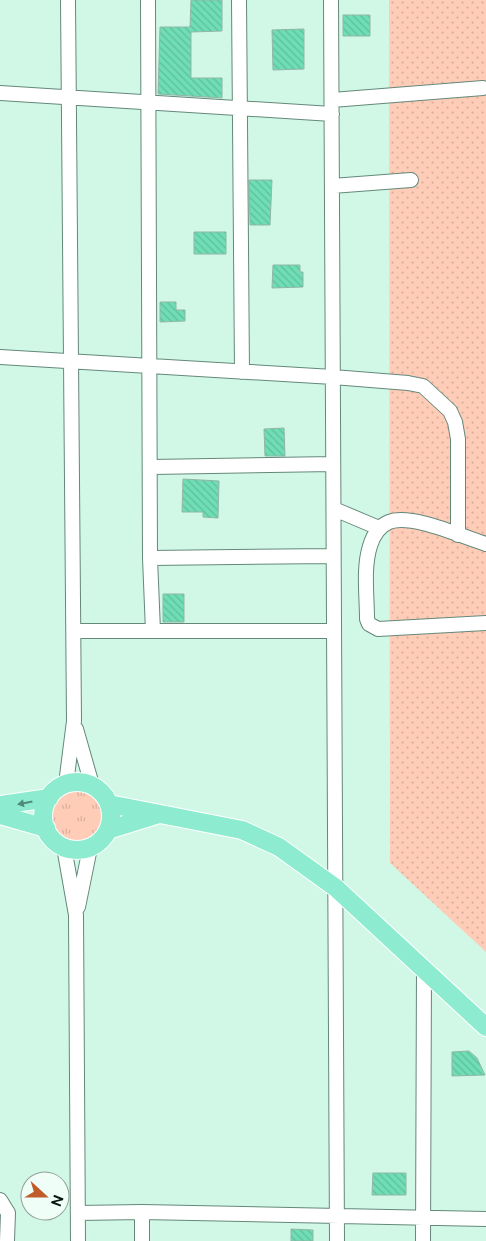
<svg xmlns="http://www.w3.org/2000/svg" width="486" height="1241" viewBox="0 0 486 1241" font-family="'Public Sans',sans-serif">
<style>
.grass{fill:url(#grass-tufts)}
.garden{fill:url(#garden-dots)}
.building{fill:url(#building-back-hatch);stroke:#91b6a7}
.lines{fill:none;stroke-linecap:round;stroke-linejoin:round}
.minor-casing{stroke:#64887a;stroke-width:16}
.major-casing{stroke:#fff;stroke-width:20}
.minor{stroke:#fff;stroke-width:14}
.major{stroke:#8deccf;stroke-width:18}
.oneway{fill:#518b79}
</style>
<defs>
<pattern id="grass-tufts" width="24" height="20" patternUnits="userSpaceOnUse" patternTransform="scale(1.25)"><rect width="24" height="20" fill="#ffcdb7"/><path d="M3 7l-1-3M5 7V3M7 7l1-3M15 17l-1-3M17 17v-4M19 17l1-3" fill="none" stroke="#d9af9c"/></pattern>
<pattern id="garden-dots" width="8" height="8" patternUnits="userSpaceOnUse" patternTransform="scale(1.25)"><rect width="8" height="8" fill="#ffcdb7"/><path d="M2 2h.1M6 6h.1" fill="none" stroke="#d9af9c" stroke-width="1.8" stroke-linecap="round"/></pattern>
<pattern id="building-back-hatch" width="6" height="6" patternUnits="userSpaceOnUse" patternTransform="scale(1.25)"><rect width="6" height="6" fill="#6fdeb7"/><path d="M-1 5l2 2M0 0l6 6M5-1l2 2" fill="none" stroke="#5fbe9c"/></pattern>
</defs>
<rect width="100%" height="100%" fill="#d1f8e7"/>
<path class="grass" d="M51 816a27 27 0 1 1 54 0a27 27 0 1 1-54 0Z"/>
<path class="garden" d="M 389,0 L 486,0 L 486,952 L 390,863 Z"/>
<path class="building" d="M 191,0 L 222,0 L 222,31 L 191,32 L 191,78 L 222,78 L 222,98 L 158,94 L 160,27 L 190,27 Z
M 343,15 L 370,15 L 370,36 L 343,36 Z
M 304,29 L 304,69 L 273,70 L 272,30 Z
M 249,180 L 272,180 L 270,225 L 250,225 Z
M 194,232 L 226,232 L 226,254 L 194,254 Z
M 273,265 L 300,265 L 300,272 L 303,272 L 303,287 L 272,288 Z
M 160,302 L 176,302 L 176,310 L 185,310 L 185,321 L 160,322 Z
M 284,428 L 285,456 L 265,456 L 264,429 Z
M 183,479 L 219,481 L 218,518 L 203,517 L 203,512 L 182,512 Z
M 163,594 L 184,594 L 184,622 L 163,622 Z
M 469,1051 L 477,1058 L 485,1075 L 452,1076 L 452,1052 Z
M 373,1173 L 406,1173 L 406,1195 L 372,1195 Z
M 291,1229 L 313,1230 L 313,1241 L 291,1241 Z"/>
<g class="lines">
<g class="minor-casing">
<path id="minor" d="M 148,0 L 150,558 L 153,631
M 239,0 L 242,372
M 331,0 L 337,1241
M 0,93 L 332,114
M 332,100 L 483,88
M 332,186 L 411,180
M 0,357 L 333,377 L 408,383 L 423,386 L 450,411 L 455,422 L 458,439 L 458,535
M 151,467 L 333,464
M 334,509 L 379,528
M 486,544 C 463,537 411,513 389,522 C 379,526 373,536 370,546 C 363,568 367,596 367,619 L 369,624 L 378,629 L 486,623
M 150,558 L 332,556
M 74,631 L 334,631
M 76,729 L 92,785
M 66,784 L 74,721 L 68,0
M 64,847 L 76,915 L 78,1241
M 78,907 L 90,848
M 0,1200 L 8,1213 L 7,1241
M 142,1212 L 142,1241
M 78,1213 L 142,1212 L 486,1219
M 423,1241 L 424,970"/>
</g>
<g class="major-casing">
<path id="major" d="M43 816a34 34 0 1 1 68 0a34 34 0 1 1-68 0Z
M 109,804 L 242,830 L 279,847 L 336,888 L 486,1027
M 0,805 L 49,798
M 0,815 L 46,828
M 108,830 L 156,815"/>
</g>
<use href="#minor" class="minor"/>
<use href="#major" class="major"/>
</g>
<defs><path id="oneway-solid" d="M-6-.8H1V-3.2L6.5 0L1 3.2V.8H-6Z" transform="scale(1.25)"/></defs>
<use class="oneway" href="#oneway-solid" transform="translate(25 803) rotate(169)"/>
<g transform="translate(45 1196) rotate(111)"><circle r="24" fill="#effff8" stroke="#92a19b"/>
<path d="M0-4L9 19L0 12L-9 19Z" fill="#c15c2a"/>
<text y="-8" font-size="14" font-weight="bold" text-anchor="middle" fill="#071510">N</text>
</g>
</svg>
